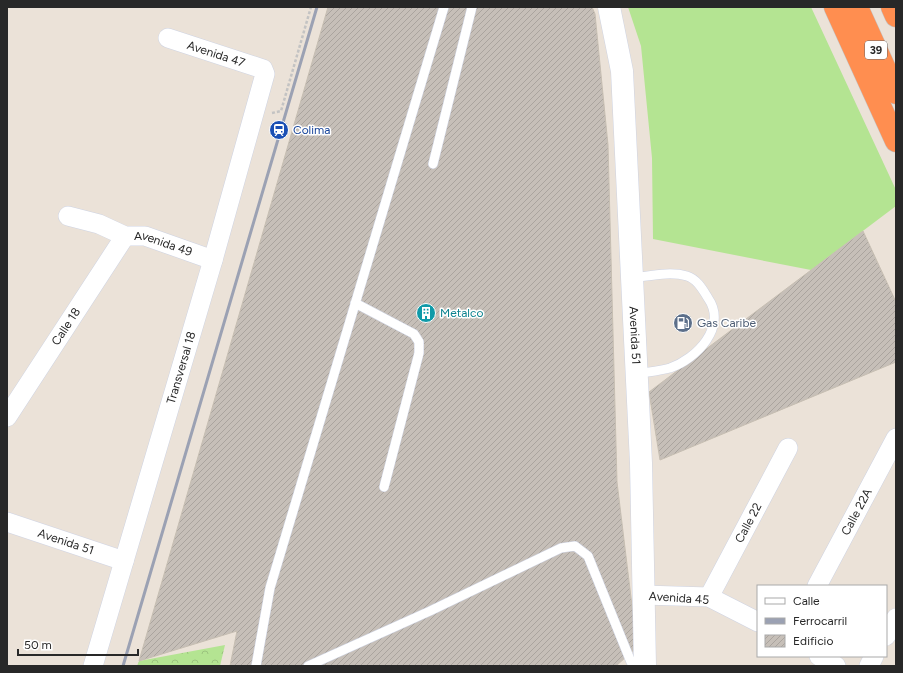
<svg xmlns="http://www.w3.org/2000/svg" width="903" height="673" viewBox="0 0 903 673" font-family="Figtree,sans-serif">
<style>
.grass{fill:#b4e492}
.park{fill:url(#park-crowns)}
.building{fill:url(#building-hatch);stroke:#c6beb2}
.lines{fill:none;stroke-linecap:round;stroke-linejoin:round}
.lane-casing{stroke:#ced3e2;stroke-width:10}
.street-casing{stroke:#ced3e2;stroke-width:20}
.secondary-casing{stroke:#ced3e2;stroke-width:23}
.highway-casing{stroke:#c3c3c3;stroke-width:23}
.path{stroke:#c3c3c3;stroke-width:2.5;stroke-dasharray:3 2;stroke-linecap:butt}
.lane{stroke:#fff;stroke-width:9}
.street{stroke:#fff;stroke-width:19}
.secondary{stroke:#fff;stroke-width:22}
.highway{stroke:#ff8e50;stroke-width:22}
.rail{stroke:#9ba1b3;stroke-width:3}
.labels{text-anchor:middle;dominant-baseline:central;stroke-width:3;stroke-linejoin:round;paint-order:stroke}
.shield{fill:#fff;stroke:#686868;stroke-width:1}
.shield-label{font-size:11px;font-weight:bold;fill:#282828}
.street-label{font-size:12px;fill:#282828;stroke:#fff}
.transit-label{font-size:12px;fill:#164399;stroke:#fff;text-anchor:start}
.culture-label{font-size:12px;fill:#0d838f;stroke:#fff;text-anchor:start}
.service-label{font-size:12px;fill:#4e5e75;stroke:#fff;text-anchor:start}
</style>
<defs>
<pattern id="park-crowns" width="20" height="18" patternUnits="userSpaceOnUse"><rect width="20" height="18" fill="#b4e492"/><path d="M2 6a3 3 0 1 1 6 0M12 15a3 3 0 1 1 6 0" fill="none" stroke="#9bc47e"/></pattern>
<pattern id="building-hatch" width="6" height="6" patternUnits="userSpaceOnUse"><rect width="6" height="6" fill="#c6bfb8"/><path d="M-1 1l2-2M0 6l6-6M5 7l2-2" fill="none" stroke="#aaa49e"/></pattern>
</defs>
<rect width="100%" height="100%" fill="#ebe2d8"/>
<path class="grass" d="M 628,7 L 811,7 L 896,190 L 896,206 L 811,270 L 653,239 L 652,158 L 641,46 Z"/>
<path class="park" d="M 225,645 L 220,666 L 137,666 L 139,661 Z"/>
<path class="building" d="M 328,7 L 592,7 L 595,14 L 608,145 L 617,482 L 637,647 L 616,666 L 230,666 L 237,631 L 139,661 Z
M 863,231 L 896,302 L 896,362 L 660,460 L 649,392 Z"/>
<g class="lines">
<g class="lane-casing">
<path id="lane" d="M 433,164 L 472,7
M 632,278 C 650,276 670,271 687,276 C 697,279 703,290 708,298 C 728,327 696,359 670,368 C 659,371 647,372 636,374
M 355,303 L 414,334 L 419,342 L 419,353 L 384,487
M 256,666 L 270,588 L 444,7
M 308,666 L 430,611 L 561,548 L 575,546 L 588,556 L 631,662"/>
</g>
<g class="street-casing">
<g id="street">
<path id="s1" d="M 68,216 L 99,224 L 125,236 L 145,236 L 213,260"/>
<path id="s2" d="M 7,417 L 125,236"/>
<path id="s3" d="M 7,522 L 124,561"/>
<path id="s4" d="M 817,586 L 896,438"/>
<path d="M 643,595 L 709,597 L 758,622"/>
<path id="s5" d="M 709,597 L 788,448"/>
<path d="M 886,636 L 896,618"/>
<path d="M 819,656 L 836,666"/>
<path id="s6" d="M 93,666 L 213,260 L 265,74 L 263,69 L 168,38"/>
<path d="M 869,666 L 874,656"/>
</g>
</g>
<g class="secondary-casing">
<g id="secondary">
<path id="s7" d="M 609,7 L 622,71 L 641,463 L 645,666"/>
</g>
</g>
<g class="highway-casing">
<path id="highway" d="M 835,7 L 896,141
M 857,7 L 896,93
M 892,7 L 896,16"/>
</g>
<path class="path" d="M 272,113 L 281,111 L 311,7"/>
<use href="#lane" class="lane"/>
<use href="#street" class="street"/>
<use href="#secondary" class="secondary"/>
<use href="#highway" class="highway"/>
<path class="rail" d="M 123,666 L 317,7"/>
</g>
<defs>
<g id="station-disc" transform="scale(1)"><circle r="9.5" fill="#1a4fb4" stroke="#fff"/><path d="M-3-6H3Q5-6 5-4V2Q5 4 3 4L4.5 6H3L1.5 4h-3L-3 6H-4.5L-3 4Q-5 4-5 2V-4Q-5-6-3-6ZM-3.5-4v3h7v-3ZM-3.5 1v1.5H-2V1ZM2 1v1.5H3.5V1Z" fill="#fff"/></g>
<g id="building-disc" transform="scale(1)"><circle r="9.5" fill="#0f9aa8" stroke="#fff"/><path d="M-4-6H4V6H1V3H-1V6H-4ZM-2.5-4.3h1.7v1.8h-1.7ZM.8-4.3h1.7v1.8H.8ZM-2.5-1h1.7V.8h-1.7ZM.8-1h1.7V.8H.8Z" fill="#fff"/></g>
<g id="fuel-disc" transform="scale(1)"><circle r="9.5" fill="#5c6f8a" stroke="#fff"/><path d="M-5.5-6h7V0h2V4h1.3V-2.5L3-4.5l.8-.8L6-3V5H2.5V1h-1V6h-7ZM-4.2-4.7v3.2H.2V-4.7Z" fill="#fff"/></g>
</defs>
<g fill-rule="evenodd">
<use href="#station-disc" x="279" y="130"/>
<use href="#building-disc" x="426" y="313"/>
<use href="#fuel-disc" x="683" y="323"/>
</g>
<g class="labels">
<rect class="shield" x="865" y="41" width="22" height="18" rx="3"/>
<g class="shield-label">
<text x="876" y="50">39</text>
</g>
<g class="street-label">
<text transform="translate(216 54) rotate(18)">Avenida 47</text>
<text stroke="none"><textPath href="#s1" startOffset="100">Avenida 49</textPath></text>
<text stroke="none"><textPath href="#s2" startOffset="108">Calle 18</textPath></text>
<text stroke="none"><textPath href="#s7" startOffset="330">Avenida 51</textPath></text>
<text stroke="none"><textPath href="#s6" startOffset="311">Transversal 18</textPath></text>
<text stroke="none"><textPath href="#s4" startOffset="84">Calle 22A</textPath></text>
<text stroke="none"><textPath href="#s5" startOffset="84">Calle 22</textPath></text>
<text stroke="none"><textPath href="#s3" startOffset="62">Avenida 51</textPath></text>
<text transform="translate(679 598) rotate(4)">Avenida 45</text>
</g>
<g class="transit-label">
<text x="293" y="130">Colima</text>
</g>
<g class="culture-label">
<text x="440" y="313">Metalco</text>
</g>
<g class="service-label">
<text x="697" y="323">Gas Caribe</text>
</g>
</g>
<rect width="903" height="673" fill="none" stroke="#282828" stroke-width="16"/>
<rect x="757" y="585" width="130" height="72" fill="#ffffff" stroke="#a9a9a9"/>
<rect x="765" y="598" width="20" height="6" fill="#ffffff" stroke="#a9a9a9"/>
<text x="793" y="605" font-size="12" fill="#282828">Calle</text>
<rect x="765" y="618" width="20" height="6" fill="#9ba1b3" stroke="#a9a9a9"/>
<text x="793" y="625" font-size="12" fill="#282828">Ferrocarril</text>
<rect x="765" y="635" width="20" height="12" fill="url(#building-hatch)" stroke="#a9a9a9"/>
<text x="793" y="645" font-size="12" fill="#282828">Edificio</text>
<path d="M18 649v6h120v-6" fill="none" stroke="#282828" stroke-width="2"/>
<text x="24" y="649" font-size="12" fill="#282828" stroke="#ffffff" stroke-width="3" paint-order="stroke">50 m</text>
</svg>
